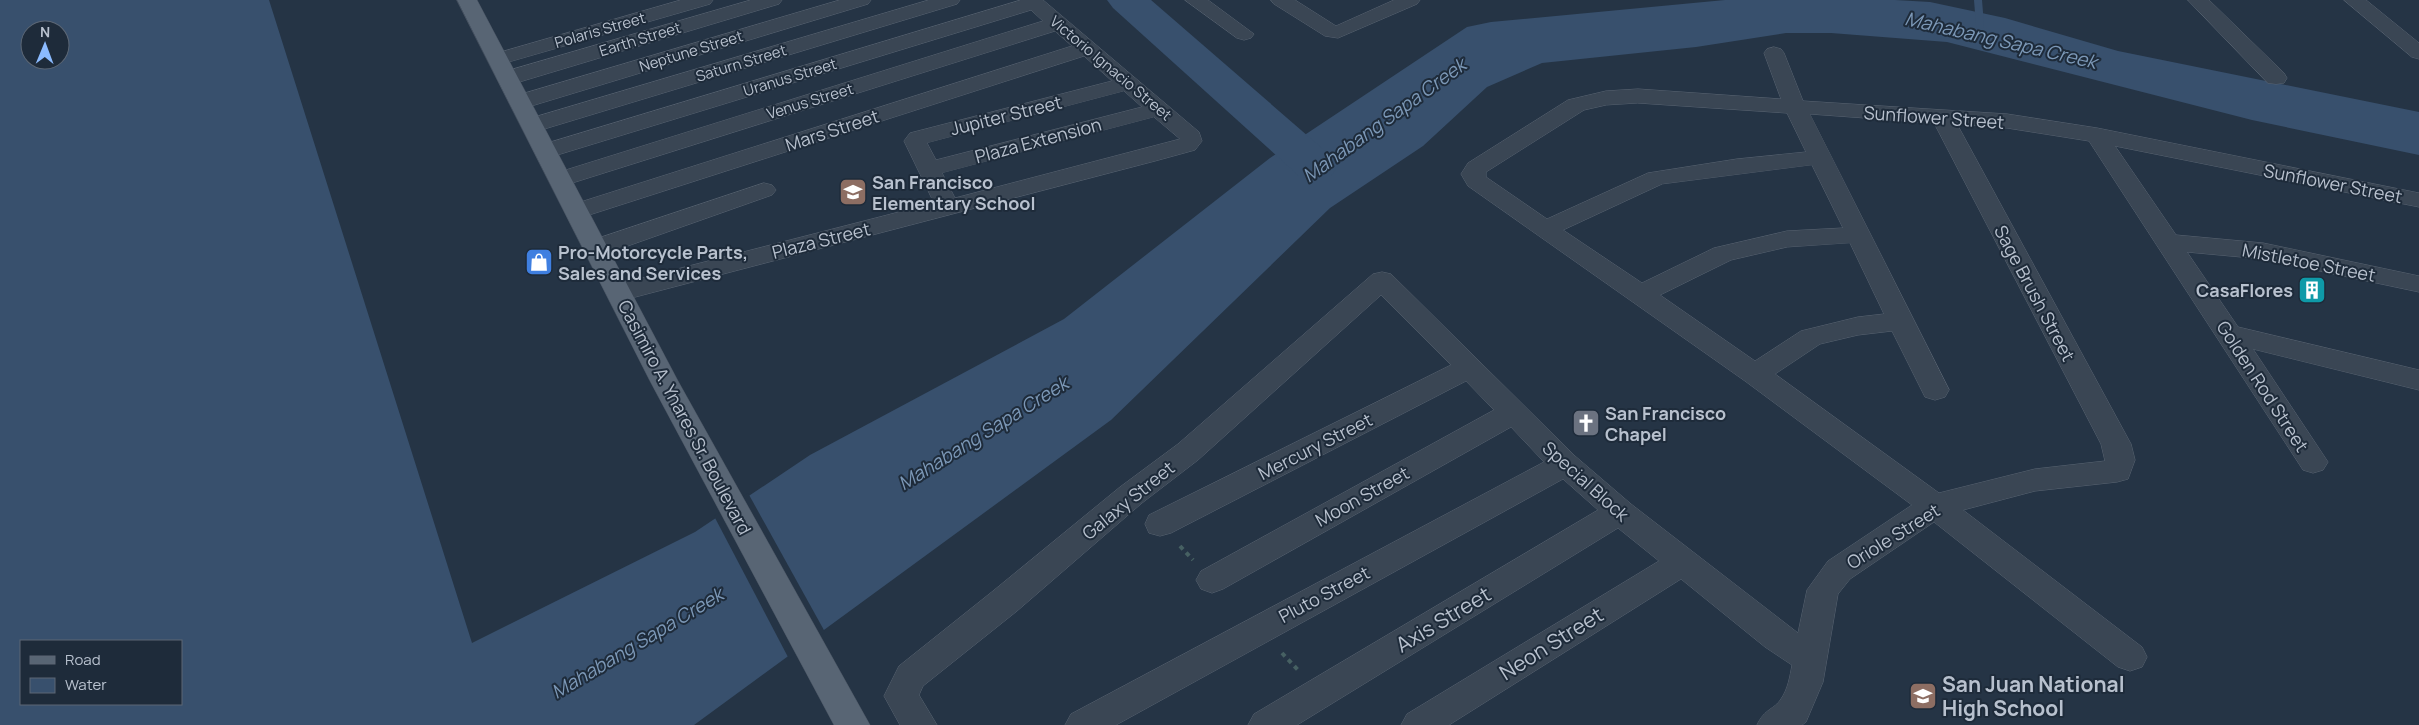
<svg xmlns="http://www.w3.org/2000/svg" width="2419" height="725" viewBox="0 0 2419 725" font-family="Manrope,sans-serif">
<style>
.water{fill:#38506d;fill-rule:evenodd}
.pier{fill:#253445}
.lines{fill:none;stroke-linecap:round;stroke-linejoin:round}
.stream{stroke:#38506d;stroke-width:8}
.river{fill:#38506d;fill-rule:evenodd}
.minor-casing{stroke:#596472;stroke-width:1}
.major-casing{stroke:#444f5e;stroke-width:1}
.path{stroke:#466062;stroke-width:4;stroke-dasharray:4.5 4.5;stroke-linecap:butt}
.minor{fill:#3a4654;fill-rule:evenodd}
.major{fill:#586574;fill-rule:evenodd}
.labels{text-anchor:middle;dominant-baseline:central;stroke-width:4;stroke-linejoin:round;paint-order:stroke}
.far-street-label{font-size:15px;fill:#b8c1ce;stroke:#1e2b3a}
.street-label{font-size:18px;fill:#b8c1ce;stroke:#1e2b3a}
.poi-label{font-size:18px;font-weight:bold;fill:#b8c1ce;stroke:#1e2b3a;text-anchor:start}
.water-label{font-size:19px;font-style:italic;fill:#7c98b7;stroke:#1e2b3a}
.near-street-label{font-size:21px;fill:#b8c1ce;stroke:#1e2b3a}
.near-poi-label{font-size:21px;font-weight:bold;fill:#b8c1ce;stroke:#1e2b3a;text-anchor:start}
</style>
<rect width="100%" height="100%" fill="#253445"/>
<path class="water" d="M 0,0 L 269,0 L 472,643 L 695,532 L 810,455 L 1064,319 L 1270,158 L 1467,27 L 1491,22 L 1725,0 L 1895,0 L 1930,2 L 2005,18 L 2118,51 L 2419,112 L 2419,155 L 2252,120 L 1947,42 L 1831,33 L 1786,33 L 1696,47 L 1542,63 L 1487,87 L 1423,146 L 1330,208 L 1111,420 L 694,725 L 0,725 ZM 30,30 L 60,30 L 60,60 L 30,60 ZM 21,641 L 181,641 L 181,704 L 21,704 Z"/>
<path class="pier" d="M 748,493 L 825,632 L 789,659 L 714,516 Z"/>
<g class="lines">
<path class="stream" d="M 1978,0 L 1980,25"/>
<path class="river" d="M 1107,0 L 1151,0 L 1331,156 L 1338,166 L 1331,176 L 1315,180 L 1299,176 L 1113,8 Z"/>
<g class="minor-casing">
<path id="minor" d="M 681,0 L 713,0 L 710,4 L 505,63 L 498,65 L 491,63 L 488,59 L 491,55 Z
M 751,0 L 782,0 L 779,4 L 516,83 L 508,84 L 500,83 L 497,78 L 500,73 Z
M 840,0 L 871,0 L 868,4 L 528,107 L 520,109 L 512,107 L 509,102 L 512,97 Z
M 929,0 L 960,0 L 957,4 L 541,130 L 533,132 L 525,130 L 522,125 L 525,120 Z
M 1021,0 L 1043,0 L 1199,132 L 1202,141 L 1195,150 L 1155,161 L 620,301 L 611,298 L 607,292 L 611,286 L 934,203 L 904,141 L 910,133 L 1112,81 L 1084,56 L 586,216 L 577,218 L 568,216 L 565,211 L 568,206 L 1072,46 L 1055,31 L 569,184 L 561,186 L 553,184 L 549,179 L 553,174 L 1043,21 L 1031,10 L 554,156 L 546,158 L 538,156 L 535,151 L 538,146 ZM 1124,91 L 1142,107 L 936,160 L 927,143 ZM 1154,117 L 1180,139 L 955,198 L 942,173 Z
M 1185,0 L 1208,0 L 1254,34 L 1251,38 L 1244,40 L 1237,38 Z
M 1271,0 L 1295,0 L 1336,26 L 1394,0 L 1420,0 L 1417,4 L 1338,38 L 1325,36 L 1274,4 Z
M 2188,0 L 2209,0 L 2284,73 L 2287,78 L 2284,83 L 2276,84 L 2268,83 Z
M 2344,0 L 2366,0 L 2419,43 L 2419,59 L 2412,57 Z
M 1774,47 L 1781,49 L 1784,53 L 1803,101 L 2007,114 L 2097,128 L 2419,193 L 2419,207 L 2115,146 L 2176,235 L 2263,243 L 2419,276 L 2419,292 L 2263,259 L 2187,252 L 2238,327 L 2419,370 L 2419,390 L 2253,349 L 2328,462 L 2323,470 L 2313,473 L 2303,470 L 2089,141 L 2007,128 L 1957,124 L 2131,444 L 2135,460 L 2128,479 L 2117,482 L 2035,491 L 1963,510 L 2142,647 L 2147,657 L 2142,667 L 2130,671 L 2118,667 L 1934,522 L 1850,579 L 1838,594 L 1823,682 L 1806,722 L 1802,725 L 1757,725 C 1765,708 1774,710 1781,699 C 1788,689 1790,676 1792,665 L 1765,647 L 1681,579 L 1449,725 L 1401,725 L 1407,714 L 1659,561 L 1618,528 L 1297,725 L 1248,725 L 1254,714 L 1598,510 L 1563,479 L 1116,725 L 1065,725 L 1071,714 L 1544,462 L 1511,427 L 1223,589 L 1212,593 L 1201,589 L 1196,580 L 1201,571 L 1494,410 L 1466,381 L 1171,533 L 1160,536 L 1149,533 L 1145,524 L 1149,515 L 1451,365 L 1381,295 L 1198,460 L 1142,503 L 1017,611 L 923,686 L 919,695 L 937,725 L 900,725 L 884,696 L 899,666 L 993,591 L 1120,487 L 1178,444 L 1373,274 L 1382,272 L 1391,274 L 1575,456 L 1631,504 L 1798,633 L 1807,590 L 1828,561 L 1912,505 L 1745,381 L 1468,186 L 1461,174 L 1468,163 L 1568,100 L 1606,91 L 1638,89 L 1781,99 L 1764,53 L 1767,49 ZM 1638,103 L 1787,113 L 1806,152 L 1737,159 L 1648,173 L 1547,219 L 1486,177 L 1486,172 L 1584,110 L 1606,105 ZM 1810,114 L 1934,123 L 2101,444 L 2105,461 L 2035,469 L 1939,493 L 1775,374 L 1820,344 L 1858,335 L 1892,331 L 1925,397 L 1935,400 L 1945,397 L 1949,390 ZM 1812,165 L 1843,228 L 1787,231 L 1714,248 L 1642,283 L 1563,230 L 1662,184 ZM 1850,243 L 1884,314 L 1858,317 L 1801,331 L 1755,361 L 1660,295 L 1731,260 L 1787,247 Z
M 764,183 L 772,185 L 776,190 L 772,195 L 605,254 L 596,256 L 587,254 L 583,248 L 587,242 Z"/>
</g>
<g class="major-casing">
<path id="major" d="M 457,0 L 477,0 L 678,381 L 870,725 L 834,725 L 650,381 Z"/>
</g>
<path class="path" d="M 1180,546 L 1193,560
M 1282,653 L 1298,670"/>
<use href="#minor" class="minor"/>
<use href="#major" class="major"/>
</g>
<defs>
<g id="school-square" transform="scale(1.4375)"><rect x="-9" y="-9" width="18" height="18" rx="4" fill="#8d6e63" stroke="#1e2b3a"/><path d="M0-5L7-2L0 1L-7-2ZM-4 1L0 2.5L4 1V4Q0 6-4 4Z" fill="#fff"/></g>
<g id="shop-square" transform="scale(1.4375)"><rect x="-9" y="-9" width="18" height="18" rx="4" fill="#3f7fe0" stroke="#1e2b3a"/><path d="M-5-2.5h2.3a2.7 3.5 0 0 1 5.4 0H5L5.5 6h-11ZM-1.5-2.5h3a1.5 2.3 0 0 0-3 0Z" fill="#fff"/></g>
<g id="building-square" transform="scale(1.4375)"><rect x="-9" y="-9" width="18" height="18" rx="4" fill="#0f9aa8" stroke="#1e2b3a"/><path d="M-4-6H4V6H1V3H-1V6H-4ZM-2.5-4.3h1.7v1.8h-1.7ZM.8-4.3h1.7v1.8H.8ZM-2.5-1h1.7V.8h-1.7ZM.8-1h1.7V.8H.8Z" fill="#fff"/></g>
<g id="church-square" transform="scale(1.4375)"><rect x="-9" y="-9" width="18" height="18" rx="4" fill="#6b7280" stroke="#1e2b3a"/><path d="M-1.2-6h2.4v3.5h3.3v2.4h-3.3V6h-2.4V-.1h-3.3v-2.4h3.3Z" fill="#fff"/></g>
</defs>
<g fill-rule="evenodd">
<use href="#school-square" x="853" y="192"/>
<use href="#shop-square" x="539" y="262"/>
<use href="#building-square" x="2312" y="290"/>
<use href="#church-square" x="1586" y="423"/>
<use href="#school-square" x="1923" y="696"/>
</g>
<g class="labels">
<g class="far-street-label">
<text transform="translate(600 30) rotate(-16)">Polaris Street</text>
<text transform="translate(640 39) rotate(-17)">Earth Street</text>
<text transform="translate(691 51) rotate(-17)">Neptune Street</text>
<text transform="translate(741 63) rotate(-17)">Saturn Street</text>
<text transform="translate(1111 68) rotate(40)">Victorio Ignacio Street</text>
<text transform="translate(790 77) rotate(-17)">Uranus Street</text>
<text transform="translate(810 101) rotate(-17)">Venus Street</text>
</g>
<g class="street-label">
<text transform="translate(1006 115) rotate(-14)">Jupiter Street</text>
<text transform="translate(1934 117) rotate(4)">Sunflower Street</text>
<text transform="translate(832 130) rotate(-18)">Mars Street</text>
<text transform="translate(1038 140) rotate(-15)">Plaza Extension</text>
<text transform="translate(2333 183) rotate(11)">Sunflower Street</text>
<text transform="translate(821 240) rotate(-14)">Plaza Street</text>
<text transform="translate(2309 262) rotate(11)">Mistletoe Street</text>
<text transform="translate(2035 293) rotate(62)">Sage Brush Street</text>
<text transform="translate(2263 386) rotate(57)">Golden Rod Street</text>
<text transform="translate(685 417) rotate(62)">Casimiro A. Ynares Sr. Boulevard</text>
<text transform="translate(1315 446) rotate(-27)">Mercury Street</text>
<text transform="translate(1586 481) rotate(42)">Special Block</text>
<text transform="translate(1362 496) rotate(-29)">Moon Street</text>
<text transform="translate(1128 500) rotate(-39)">Galaxy Street</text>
<text transform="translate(1893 536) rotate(-32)">Oriole Street</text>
<text transform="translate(1324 594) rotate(-28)">Pluto Street</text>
</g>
<g class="poi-label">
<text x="872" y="182">San Francisco<tspan x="872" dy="21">Elementary School</tspan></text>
<text x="558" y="252">Pro-Motorcycle Parts,<tspan x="558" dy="21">Sales and Services</tspan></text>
<text x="2293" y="290" text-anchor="end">CasaFlores</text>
<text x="1605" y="413">San Francisco<tspan x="1605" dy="21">Chapel</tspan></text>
</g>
<g class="water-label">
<text transform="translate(2001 40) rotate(13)">Mahabang Sapa Creek</text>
<text transform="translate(1384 120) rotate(-36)">Mahabang Sapa Creek</text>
<text transform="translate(983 433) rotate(-32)">Mahabang Sapa Creek</text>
<text transform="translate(637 643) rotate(-31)">Mahabang Sapa Creek</text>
</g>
<g class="near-street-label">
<text transform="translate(1443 619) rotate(-31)">Axis Street</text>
<text transform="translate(1551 643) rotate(-32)">Neon Street</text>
</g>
<g class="near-poi-label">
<text x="1942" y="684">San Juan National<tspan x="1942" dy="24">High School</tspan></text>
</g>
</g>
<rect x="20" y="640" width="162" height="65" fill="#1e2b3a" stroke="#5c6775"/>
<rect x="30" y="656" width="25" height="8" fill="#586574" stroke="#5c6775"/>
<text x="65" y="665" font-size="15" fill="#b8c1ce">Road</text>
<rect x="30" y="678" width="25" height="15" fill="#38506d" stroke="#5c6775"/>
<text x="65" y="690" font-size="15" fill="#b8c1ce">Water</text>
<g transform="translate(45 45) rotate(1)"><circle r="24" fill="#1e2b3a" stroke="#5c6775"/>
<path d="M0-4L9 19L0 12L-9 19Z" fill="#8bbbff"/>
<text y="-8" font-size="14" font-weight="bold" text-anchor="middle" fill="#b8c1ce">N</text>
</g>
</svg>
